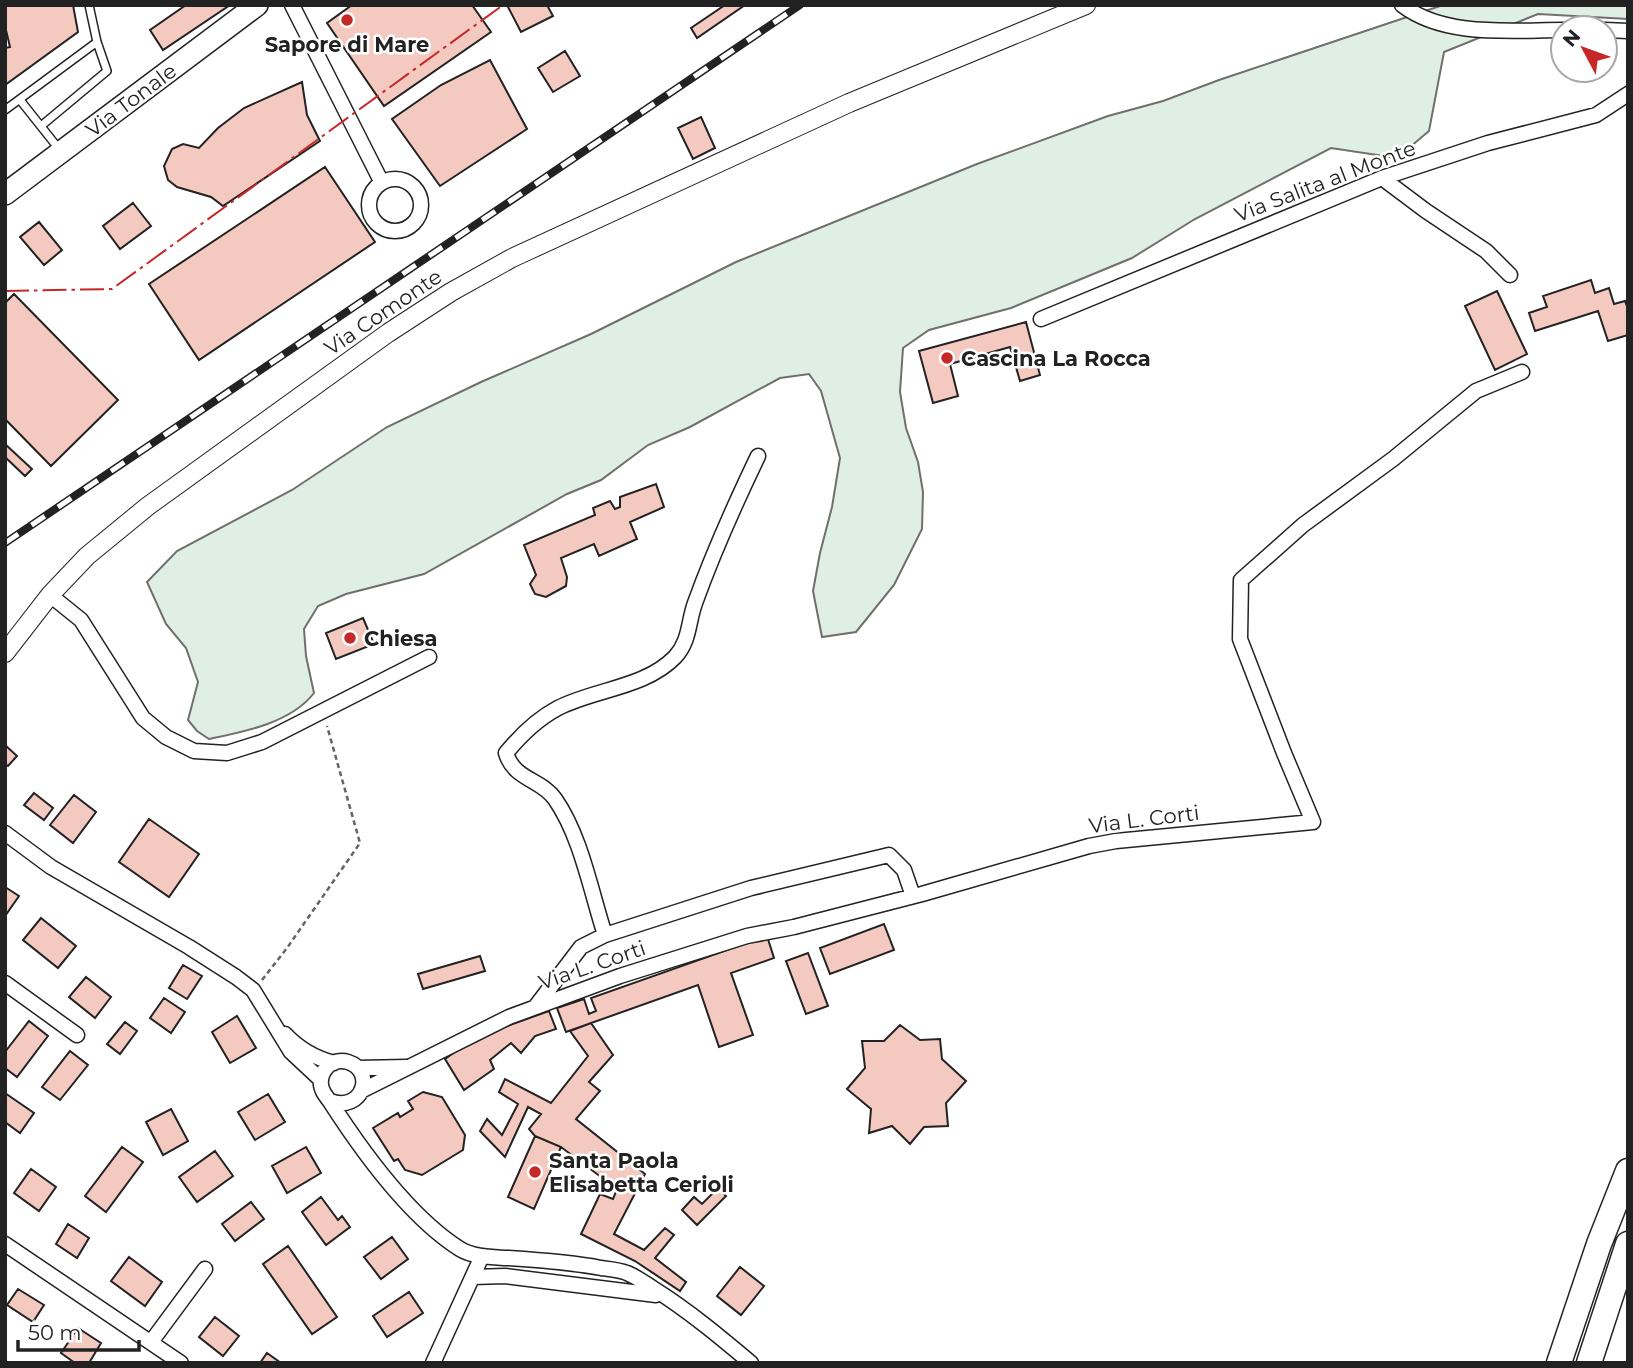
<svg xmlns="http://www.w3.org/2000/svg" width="1633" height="1368" viewBox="0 0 1633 1368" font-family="Montserrat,sans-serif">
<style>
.green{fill:#e0efe3;stroke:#6f6f6f;stroke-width:2}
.building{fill:#f3c9c0;stroke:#222;stroke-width:2}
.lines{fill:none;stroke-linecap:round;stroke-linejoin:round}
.service-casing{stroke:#222;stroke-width:10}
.minor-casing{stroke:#222;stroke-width:17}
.tertiary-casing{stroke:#222;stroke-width:20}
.secondary-casing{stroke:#222;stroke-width:24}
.trunk-casing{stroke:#222;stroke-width:27}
.path{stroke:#646464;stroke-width:2.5;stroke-dasharray:5 3.5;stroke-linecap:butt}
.service{stroke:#fff;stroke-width:7}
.minor{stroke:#fff;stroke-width:14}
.tertiary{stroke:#fff;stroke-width:18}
.secondary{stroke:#fff;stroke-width:21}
.trunk{stroke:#fff;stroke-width:24}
.rail-casing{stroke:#222;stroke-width:8}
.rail{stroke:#fff;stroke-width:5;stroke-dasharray:16;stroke-linecap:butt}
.power{stroke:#c62828;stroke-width:2;stroke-dasharray:24 5 3.5 5;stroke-linecap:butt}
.poi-dot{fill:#c62828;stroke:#fff;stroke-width:2.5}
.labels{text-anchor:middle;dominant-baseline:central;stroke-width:5;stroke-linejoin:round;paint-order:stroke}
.poi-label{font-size:21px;font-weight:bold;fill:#222;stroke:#fff;text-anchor:start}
.street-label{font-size:21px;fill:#222;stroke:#fff}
</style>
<rect width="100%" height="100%" fill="#fff"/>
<path class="green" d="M 1443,5 L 1628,5 L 1628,19 L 1538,14 L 1444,52 L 1429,131 L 1397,158 L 1331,148 L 1195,219 L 1132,258 L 1011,308 L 929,330 L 903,348 L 900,392 L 906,428 L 918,462 L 923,492 L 922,529 L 894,585 L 856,632 L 822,637 L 813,591 L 820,553 L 832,507 L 840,458 L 821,391 L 809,374 L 780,378 L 690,427 L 648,445 L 601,480 L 567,494 L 424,574 L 346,594 L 318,606 L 304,629 L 306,656 L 314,693 C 291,723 243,732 209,739 L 197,731 L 188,720 L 198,682 L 186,648 L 166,624 L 147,582 L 177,551 L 292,490 L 387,427 L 481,382 L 591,334 L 736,262 L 977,164 L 1108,116 L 1163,101 L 1219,80 Z"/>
<path class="building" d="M 5,5 L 73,5 L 78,32 L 5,85 L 5,48 L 10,47 L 5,26 Z
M 186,5 L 230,5 L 163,50 L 150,30 Z
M 352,5 L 472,5 L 491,32 L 384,106 L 327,23 Z
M 507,5 L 547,5 L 553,16 L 521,32 Z
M 725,5 L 745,5 L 697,38 L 691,28 Z
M 565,51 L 580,76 L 553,92 L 538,68 Z
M 490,60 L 527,129 L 440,186 L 392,119 L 441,85 Z
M 302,82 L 307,115 L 320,141 L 223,206 L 211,197 L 177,187 L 168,180 L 164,166 L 172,149 L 183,144 L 199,148 L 218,128 L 244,108 Z
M 701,117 L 715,148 L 693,159 L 678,128 Z
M 325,167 L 375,242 L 199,360 L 149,284 Z
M 133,203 L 151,226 L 120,249 L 103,226 Z
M 39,222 L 62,250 L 44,265 L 20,237 Z
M 1591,280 L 1595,293 L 1609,288 L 1614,304 L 1625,301 L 1628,309 L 1628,335 L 1608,341 L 1598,311 L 1535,331 L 1529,313 L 1547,307 L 1543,296 Z
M 1497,291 L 1527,354 L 1495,370 L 1465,306 Z
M 14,294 L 118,400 L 51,466 L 5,419 L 5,303 Z
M 1026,322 L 1040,375 L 1020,381 L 1010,347 L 950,364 L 958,396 L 933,403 L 919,351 Z
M 5,444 L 32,469 L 25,476 L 5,457 Z
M 656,484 L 664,507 L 630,522 L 637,539 L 599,556 L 594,544 L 561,558 L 567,577 L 566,586 L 546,597 L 535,594 L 530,584 L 536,575 L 524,545 L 595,515 L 593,508 L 610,501 L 615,509 L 620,507 L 620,497 Z
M 363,618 L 374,644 L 336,659 L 326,633 Z
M 5,745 L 17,756 L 8,766 L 5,764 Z
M 34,793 L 53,808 L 44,820 L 24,805 Z
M 74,795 L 96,812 L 73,843 L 50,825 Z
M 149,819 L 199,854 L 169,897 L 119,862 Z
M 5,887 L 19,896 L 5,916 Z
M 41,918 L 76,946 L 58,968 L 23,940 Z
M 884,924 L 894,950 L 830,974 L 820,948 Z
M 767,936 L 774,958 L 731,973 L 753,1035 L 719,1047 L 698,985 L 566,1032 L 557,1008 L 584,999 L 589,1014 L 596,1011 L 591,998 Z
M 808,953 L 828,1006 L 806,1014 L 786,961 Z
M 480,956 L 485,971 L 423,989 L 418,974 Z
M 183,965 L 202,976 L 187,999 L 169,988 Z
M 86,977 L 111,997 L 95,1018 L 69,997 Z
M 164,998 L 185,1012 L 171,1033 L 150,1018 Z
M 549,1011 L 556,1029 L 535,1036 L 521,1053 L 511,1043 L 490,1060 L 494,1069 L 464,1090 L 445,1059 L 476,1037 Z
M 237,1016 L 256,1048 L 230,1063 L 212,1032 Z
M 29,1021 L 48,1036 L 17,1077 L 5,1068 L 5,1052 Z
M 125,1022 L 137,1031 L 120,1054 L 107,1044 Z
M 591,1023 L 613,1055 L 589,1082 L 600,1091 L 576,1119 L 645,1174 L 614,1234 L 644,1250 L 665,1228 L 674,1235 L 655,1258 L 686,1282 L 680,1291 L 635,1261 L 581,1234 L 600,1194 L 613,1199 L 617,1189 L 561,1147 L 535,1136 L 529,1129 L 541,1114 L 528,1107 L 505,1157 L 480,1131 L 487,1119 L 502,1135 L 518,1104 L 499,1092 L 505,1079 L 551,1103 L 588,1056 L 570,1031 Z
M 900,1025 L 920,1040 L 940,1039 L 942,1059 L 966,1081 L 946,1103 L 948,1126 L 924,1127 L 910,1144 L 892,1126 L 869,1133 L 871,1109 L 847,1089 L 865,1068 L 862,1041 L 884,1041 Z
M 70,1051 L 88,1065 L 60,1100 L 42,1087 Z
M 423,1092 L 442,1097 L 465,1135 L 463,1150 L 422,1175 L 405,1170 L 398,1159 L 394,1161 L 373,1128 L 398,1113 L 400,1117 L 413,1109 L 408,1101 Z
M 5,1093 L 34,1113 L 20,1133 L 5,1122 Z
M 268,1094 L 285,1122 L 255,1140 L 238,1112 Z
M 171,1109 L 188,1141 L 163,1155 L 146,1122 Z
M 535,1136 L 561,1147 L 534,1209 L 508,1197 Z
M 122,1147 L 143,1162 L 106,1212 L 85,1196 Z
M 306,1147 L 321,1173 L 287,1193 L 272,1166 Z
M 215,1151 L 233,1176 L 197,1202 L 179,1177 Z
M 31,1169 L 56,1187 L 39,1211 L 14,1193 Z
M 718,1188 L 726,1196 L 697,1225 L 682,1210 L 694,1197 L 702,1204 Z
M 321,1197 L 338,1220 L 342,1216 L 350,1227 L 326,1245 L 302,1212 Z
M 251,1202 L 264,1219 L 235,1241 L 222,1224 Z
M 68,1224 L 89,1238 L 77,1258 L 56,1244 Z
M 392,1237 L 408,1259 L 381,1279 L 364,1257 Z
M 288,1246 L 337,1317 L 312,1334 L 263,1264 Z
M 129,1257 L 162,1282 L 145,1306 L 111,1281 Z
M 740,1267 L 764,1286 L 741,1315 L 717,1296 Z
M 18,1289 L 44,1305 L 33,1322 L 7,1305 Z
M 409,1292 L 423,1313 L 387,1337 L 373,1316 Z
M 215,1317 L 239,1336 L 223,1356 L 199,1337 Z
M 78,1328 L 101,1343 L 89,1363 L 75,1363 L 61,1353 Z
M 267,1353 L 281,1363 L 260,1363 Z"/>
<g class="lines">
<g class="service-casing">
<path id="service" d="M 20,100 L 59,149
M 5,110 L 97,42
M 41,126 L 107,71 L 97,42 L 89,5"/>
</g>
<g class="minor-casing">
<path id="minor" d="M 292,5 L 381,181
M 1402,5 C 1445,38 1512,30 1563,30
M 1605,30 L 1628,31
M 1382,178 L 1426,211 L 1486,251 L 1510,275
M369 205a26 26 0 1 1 52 0a26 26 0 1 1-52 0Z
M 1041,319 L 1382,178 L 1488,143 L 1596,115 L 1628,94
M 50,595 L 81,620 L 143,718 L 166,737 L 194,751 L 227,753 L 262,742 L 429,657
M 5,833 L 51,867 L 189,947 L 236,977 L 253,990 L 291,1052 L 321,1080
M 605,935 C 591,892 581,836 555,799 C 541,779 514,780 506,753 C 520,736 539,718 558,708 C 595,689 645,688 675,657 C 690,641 688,622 695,603 C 713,553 735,504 758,456
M 5,983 L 77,1035
M 536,1006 L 581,947 L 605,935 L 751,888 L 889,855 L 904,870 L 913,896
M 285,1034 C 298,1048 315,1058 334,1063
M 358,1068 L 407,1067
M 361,1091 L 509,1017 L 620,976 L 747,936 L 794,927 L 922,894 L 1089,846 L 1116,841 L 1313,822 L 1284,753 L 1240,639 L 1241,580 L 1303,525 L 1393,459 L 1476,391 L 1522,372
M 330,1101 C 363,1113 376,1071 348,1062 C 342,1060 333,1061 328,1066 C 323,1071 320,1078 321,1085 C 322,1093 327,1097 331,1103 C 362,1151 411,1218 460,1249 C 473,1257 492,1257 507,1258 C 538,1260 570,1262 601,1268 C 609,1269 620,1270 627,1273 C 637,1277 646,1284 654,1289 C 689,1311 720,1337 751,1363
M 5,1244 L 181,1363
M 473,1277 L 505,1276 L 656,1295
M 151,1342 L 205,1269
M 433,1363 L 482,1256"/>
</g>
<g class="tertiary-casing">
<path id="tertiary" d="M 5,653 L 50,595 L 87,556 L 148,506 L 388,333 L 451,292 L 512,258 L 849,103 L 1086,5"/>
</g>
<g class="secondary-casing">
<path id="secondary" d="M 5,194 L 257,5"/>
</g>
<g class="trunk-casing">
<path id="trunk" d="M 1559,1363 L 1599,1244 L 1628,1171
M 1589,1363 L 1628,1244"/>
</g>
<path class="path" d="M 262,980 L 287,948 L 360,843 L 327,726"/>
<use href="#service" class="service"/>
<use href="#minor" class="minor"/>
<use href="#tertiary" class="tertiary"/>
<use href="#secondary" class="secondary"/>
<use href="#trunk" class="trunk"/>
<g class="rail-casing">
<path id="rail" d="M 5,543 L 800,5"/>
</g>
<use href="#rail" class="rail"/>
<path class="power" d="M 5,291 L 112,289 L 503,5"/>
</g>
<g class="poi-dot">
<circle cx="347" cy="20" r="7"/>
<circle cx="947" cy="358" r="7"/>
<circle cx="350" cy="638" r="7"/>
<circle cx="535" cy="1172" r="7"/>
</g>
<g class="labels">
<g class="poi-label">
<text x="347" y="44" text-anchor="middle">Sapore di Mare</text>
<text x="961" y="358">Cascina La Rocca</text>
<text x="364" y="638">Chiesa</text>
<text x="549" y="1160">Santa Paola<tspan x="549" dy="24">Elisabetta Cerioli</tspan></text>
</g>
<g class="street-label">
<text transform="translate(131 100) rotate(-37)">Via Tonale</text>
<text transform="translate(1325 181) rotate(-21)">Via Salita al Monte</text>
<text transform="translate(383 312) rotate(-34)">Via Comonte</text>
<text transform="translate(1144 819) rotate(-7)">Via L. Corti</text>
<text transform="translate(592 965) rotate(-19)">Via L. Corti</text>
</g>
</g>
<rect width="1633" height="1368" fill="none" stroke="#222222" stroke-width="14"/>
<g transform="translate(1584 49) rotate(311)"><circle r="33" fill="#ffffff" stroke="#a7a7a7" stroke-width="2"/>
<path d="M0-5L12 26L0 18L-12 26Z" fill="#c62828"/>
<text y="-10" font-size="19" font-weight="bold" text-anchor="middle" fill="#222222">N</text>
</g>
<path d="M18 1340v10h121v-10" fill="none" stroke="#222222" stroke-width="3.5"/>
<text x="28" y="1340" font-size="21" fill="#222222" stroke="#ffffff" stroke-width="5" paint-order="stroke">50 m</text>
</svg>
